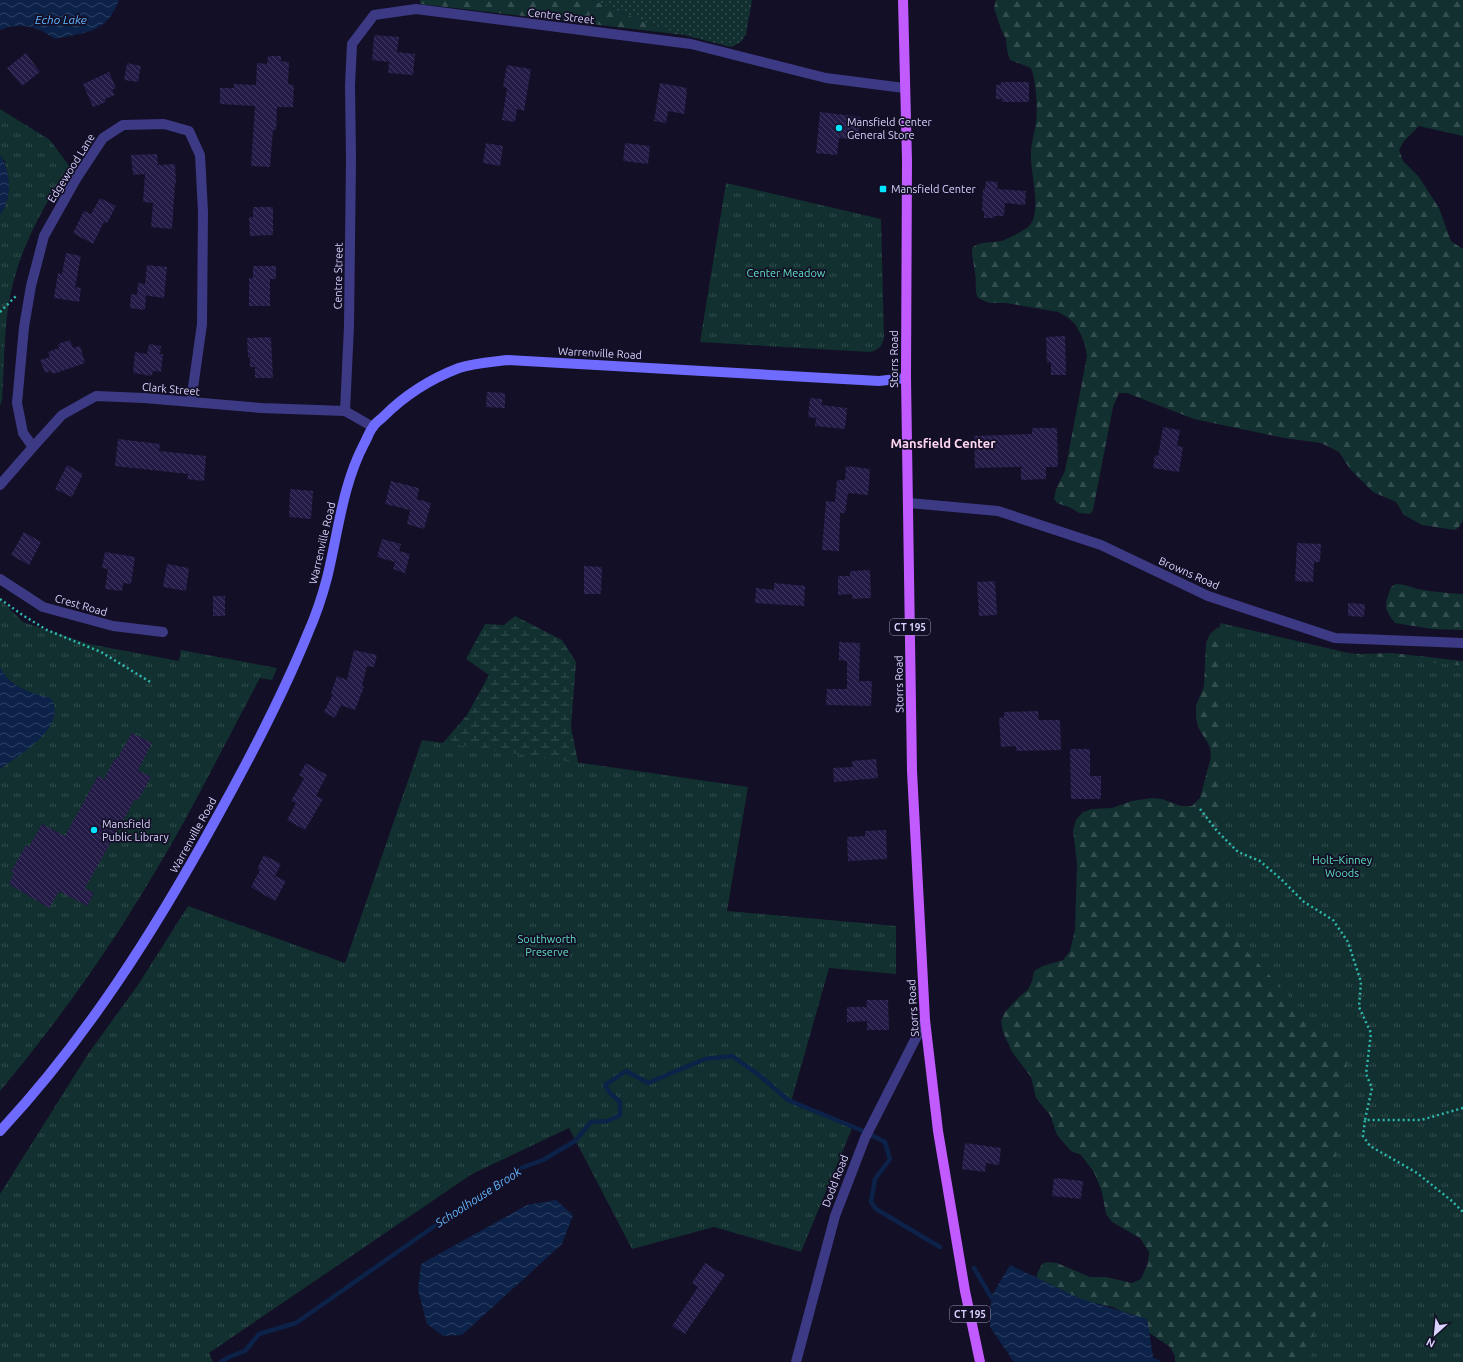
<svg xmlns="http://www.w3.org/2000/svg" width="1463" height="1362" viewBox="0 0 1463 1362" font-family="Ubuntu,sans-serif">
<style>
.grass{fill:url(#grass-dots)}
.forest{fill:url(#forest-firs)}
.wetland{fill:url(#wetland-marsh)}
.park{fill:url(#park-tufts)}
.water{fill:url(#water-waves)}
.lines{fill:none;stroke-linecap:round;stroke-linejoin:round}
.stream{stroke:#0c2248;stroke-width:4.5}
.building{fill:url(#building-back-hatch)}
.path{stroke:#2fb8b0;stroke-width:2.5;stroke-dasharray:2 3;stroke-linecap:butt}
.minor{stroke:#3d3a85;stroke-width:10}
.secondary{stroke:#6f6bff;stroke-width:10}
.primary{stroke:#c25bff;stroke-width:10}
.poi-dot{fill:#00e5ff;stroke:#130f26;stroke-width:1.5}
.labels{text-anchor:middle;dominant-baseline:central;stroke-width:3.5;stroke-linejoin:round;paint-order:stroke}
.shield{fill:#130f26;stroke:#9e99be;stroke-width:1}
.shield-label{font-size:10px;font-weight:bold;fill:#d9d4ff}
.street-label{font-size:11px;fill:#d9d4ff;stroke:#130f26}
.poi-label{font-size:11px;fill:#d9d4ff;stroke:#130f26;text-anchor:start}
.park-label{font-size:11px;fill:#5fe0c0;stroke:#130f26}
.water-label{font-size:12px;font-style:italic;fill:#62b6ff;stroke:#130f26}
.quarter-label{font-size:13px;font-weight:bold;fill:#ffd6f0;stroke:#130f26}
</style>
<defs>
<pattern id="grass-dots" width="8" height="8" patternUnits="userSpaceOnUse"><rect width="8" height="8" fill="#12302f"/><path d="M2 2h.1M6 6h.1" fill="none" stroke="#344d4e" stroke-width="1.8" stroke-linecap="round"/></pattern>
<pattern id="forest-firs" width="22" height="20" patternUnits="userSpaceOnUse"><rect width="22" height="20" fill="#12302f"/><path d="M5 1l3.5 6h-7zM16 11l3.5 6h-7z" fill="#344d4e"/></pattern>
<pattern id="wetland-marsh" width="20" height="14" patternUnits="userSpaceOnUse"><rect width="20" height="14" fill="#12302f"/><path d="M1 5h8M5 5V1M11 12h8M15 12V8" fill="none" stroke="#344d4e"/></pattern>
<pattern id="park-tufts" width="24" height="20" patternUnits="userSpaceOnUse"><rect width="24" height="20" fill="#12302f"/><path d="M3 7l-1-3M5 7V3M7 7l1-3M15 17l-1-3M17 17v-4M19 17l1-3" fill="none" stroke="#344d4e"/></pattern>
<pattern id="water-waves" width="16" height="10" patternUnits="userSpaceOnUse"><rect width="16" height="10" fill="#0c2248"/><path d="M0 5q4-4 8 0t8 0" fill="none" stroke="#2f4163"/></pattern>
<pattern id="building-back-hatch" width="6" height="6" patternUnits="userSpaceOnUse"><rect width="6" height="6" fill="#241b47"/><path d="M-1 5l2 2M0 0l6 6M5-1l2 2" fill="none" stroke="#433b63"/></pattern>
</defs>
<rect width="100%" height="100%" fill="#130f26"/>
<path class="grass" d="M 592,0 L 752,0 L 746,34 L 741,42 L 731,47 L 684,35 L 649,24 Z"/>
<path class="forest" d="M 420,0 L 592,0 L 649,24 L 684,35 L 420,4 Z
M 996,0 L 1463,0 L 1463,136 L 1419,126 L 1404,141 L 1399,150 L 1403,161 L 1419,177 L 1439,208 L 1451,241 L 1463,249 L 1463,520 L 1459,527 L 1455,530 L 1422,525 L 1404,515 L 1396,502 L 1373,492 L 1350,469 L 1339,452 L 1321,443 L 1284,438 L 1194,419 L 1127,393 L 1119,393 L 1113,407 L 1093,510 L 1090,514 L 1079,513 L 1071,508 L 1057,503 L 1054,499 L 1056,489 L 1065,471 L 1087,356 L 1085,345 L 1081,335 L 1075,324 L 1067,317 L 1058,312 L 1006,303 L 989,303 L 978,298 C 974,289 977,283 975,273 C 974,265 972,257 972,248 C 979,241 991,243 1001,241 C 1006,240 1027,229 1030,225 C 1042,210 1030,173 1031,153 C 1031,143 1035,132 1036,122 C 1038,109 1036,81 1031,68 L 1010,60 L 1007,50 L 1006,39 L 1001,29 L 994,8 Z
M 1396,584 C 1404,584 1410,587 1418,589 C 1433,592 1448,593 1463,594 L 1463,630 L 1432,629 L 1395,623 C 1382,606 1385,606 1391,587 Z
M 1218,627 L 1246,638 L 1342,653 L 1362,654 L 1392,653 L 1463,661 L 1463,1268 L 1398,1362 L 1175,1362 L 1175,1356 L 1170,1347 L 1148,1332 L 1133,1317 L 1113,1307 L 1076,1299 L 1037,1279 L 1037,1274 L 1042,1264 L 1047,1262 L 1057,1263 L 1090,1277 L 1106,1277 L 1132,1283 L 1141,1279 L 1148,1263 L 1149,1252 L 1140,1238 L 1112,1222 L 1106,1214 L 1102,1192 L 1094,1172 L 1081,1155 L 1071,1151 L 1057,1135 L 1050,1115 L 1036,1098 L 1031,1077 L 1012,1052 L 1003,1032 L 1001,1021 L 1005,1012 L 1019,997 L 1028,990 L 1032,981 L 1034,971 L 1043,966 L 1063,960 L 1070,951 L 1075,930 L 1077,863 L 1073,830 L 1076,820 L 1083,812 L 1092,809 L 1112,808 L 1132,801 L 1152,798 L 1162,799 L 1181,806 L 1192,806 L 1200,798 L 1211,757 L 1210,747 L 1198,727 L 1196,717 L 1196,706 L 1204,686 L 1206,643 L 1210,634 Z"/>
<path class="wetland" d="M 515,616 L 562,640 L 576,662 L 571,727 L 595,847 L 443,743 L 467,715 L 489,675 L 466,659 L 485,624 L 504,625 Z"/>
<path class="park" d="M 0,109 L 50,140 L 70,167 C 40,210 16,256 8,308 C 4,338 4,369 2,400 L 0,406 L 0,215 L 2,212 L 5,162 L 0,155 Z
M 726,183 L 881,219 L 884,338 C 882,347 878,350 870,352 L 700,342 Z
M 0,599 L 23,622 L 89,644 L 179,661 L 181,650 L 277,668 L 272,680 L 260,678 C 224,745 191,813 152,877 C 107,953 56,1024 0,1091 Z
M 1220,623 L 1353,654 L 1463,666 L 1463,1362 L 1310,1362 L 1348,1058 L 1221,924 Z
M 422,740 L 748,787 L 727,911 L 896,926 L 896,974 L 829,968 L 791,1102 L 853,1126 L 801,1252 L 714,1227 L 632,1249 L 569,1128 L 472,1174 L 209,1353 L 213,1362 L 0,1362 L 0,1194 L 88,1054 L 138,985 L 188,906 L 345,963 Z"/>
<path class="water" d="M 0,0 L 119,0 C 106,34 86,32 55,39 C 39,27 19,21 0,30 Z
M 0,155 C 11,171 13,198 0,215 Z
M 0,667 C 9,687 31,693 51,698 C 69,727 19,755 0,769 Z
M 556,1200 L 573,1215 L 562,1244 L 462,1335 L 443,1336 L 427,1324 L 418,1290 L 421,1264 L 527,1205 Z
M 1010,1265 L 1079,1298 L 1147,1319 L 1154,1362 L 1014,1362 L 990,1327 L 991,1297 Z"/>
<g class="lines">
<path class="stream" d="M 974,1268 L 991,1297 L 996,1299
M 1149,1359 L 1158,1362
M 221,1362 L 229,1357 L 245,1351 L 259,1334 L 296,1323 L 456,1211 L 486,1194 L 518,1169 L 543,1160 L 575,1141 L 591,1122 L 608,1121 L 620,1115 L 620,1102 L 609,1092 L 605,1085 L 626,1071 L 648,1083 L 705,1059 L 732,1056 L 759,1075 L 788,1100 L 863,1131 L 885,1142 L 890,1159 L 875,1179 L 871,1202 L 876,1209 L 940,1247"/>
</g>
<path class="building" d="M 374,35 L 399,37 L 397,52 L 415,54 L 413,75 L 388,73 L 389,62 L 372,60 Z
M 26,53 L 40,72 L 22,86 L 7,68 Z
M 268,56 L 281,56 L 281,61 L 289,62 L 288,84 L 294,85 L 293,107 L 277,107 L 276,130 L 273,130 L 270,167 L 251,166 L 255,106 L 220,104 L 220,88 L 234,88 L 234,84 L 256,85 L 257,63 L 267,64 Z
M 127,63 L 141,66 L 138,82 L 124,80 Z
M 507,65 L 531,69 L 524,111 L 517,109 L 515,122 L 502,120 L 507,88 L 503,87 Z
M 109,72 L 116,88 L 112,90 L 115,95 L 105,99 L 106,102 L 93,107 L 83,84 Z
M 1001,82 L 1029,82 L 1029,102 L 1002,102 L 1002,99 L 996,99 L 996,85 L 1001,85 Z
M 660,83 L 687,88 L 686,92 L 687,93 L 684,114 L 668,111 L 666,123 L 654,121 Z
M 820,112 L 861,117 L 858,140 L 839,138 L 837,155 L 816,153 Z
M 486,143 L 503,146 L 500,166 L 483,163 Z
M 625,143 L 650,146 L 648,164 L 623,161 Z
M 157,154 L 158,165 L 175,164 L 176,183 L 175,184 L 172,229 L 151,227 L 153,203 L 143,202 L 145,174 L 133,175 L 131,155 Z
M 986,181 L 998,182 L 997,189 L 1026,191 L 1025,205 L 1005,203 L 1004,216 L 994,216 L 994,218 L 984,218 L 984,211 L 982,211 L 983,189 L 985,189 Z
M 100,198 L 116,206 L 107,223 L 104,222 L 93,244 L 73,233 L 84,211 L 91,214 Z
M 253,207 L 273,207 L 273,235 L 250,236 L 249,217 L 253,217 Z
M 66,253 L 81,256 L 75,287 L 81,288 L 79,302 L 54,298 L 58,273 L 62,274 Z
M 147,265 L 167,267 L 164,298 L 142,295 L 146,296 L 145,310 L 130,308 L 131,294 L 137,295 L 138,283 L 145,284 Z
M 253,266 L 276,266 L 276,279 L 270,279 L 270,306 L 249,306 L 249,278 L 253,278 Z
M 1065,336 L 1066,375 L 1051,375 L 1051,362 L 1047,363 L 1046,337 Z
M 271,337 L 273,378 L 255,378 L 255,367 L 250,367 L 250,357 L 248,357 L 247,338 Z
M 70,340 L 73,348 L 80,346 L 85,363 L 53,374 L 50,371 L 45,373 L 40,360 L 50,357 L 48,352 L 59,348 L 58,344 Z
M 149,344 L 161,346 L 160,354 L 163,354 L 161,372 L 153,371 L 152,376 L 133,373 L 135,352 L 147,354 Z
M 487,392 L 505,393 L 505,408 L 486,407 Z
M 810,398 L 822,399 L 822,405 L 847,408 L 845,429 L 815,426 L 816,418 L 808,417 Z
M 1163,427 L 1180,430 L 1177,446 L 1183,447 L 1179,472 L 1153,468 L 1155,455 L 1158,456 Z
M 1032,428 L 1057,428 L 1058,467 L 1046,467 L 1046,479 L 1021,480 L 1021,467 L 975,468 L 974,436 L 1032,434 Z
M 118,439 L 160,444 L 159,451 L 206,456 L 204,481 L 187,479 L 188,474 L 115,466 Z
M 67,465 L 83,474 L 72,497 L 55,489 Z
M 846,466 L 870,469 L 868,495 L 848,493 L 845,513 L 840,513 L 839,551 L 822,550 L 826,501 L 835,502 L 837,480 L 845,480 Z
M 391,481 L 419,488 L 417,499 L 431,503 L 424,529 L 407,524 L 410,510 L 385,504 Z
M 290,489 L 313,491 L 311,519 L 289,517 Z
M 24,532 L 41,542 L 29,565 L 11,555 Z
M 382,539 L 401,544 L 399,551 L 410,554 L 405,573 L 393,569 L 395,562 L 377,557 Z
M 1297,543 L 1321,544 L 1320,562 L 1314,562 L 1313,582 L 1295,581 Z
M 105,552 L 135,557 L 131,584 L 123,583 L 122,591 L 105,589 L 108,569 L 102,568 Z
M 167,564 L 189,568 L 186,591 L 163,587 Z
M 584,566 L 602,567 L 601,594 L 584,594 Z
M 870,570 L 871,598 L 852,599 L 852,594 L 838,595 L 838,576 L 850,576 L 850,571 Z
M 995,581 L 997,615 L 979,616 L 977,582 Z
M 774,583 L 805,586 L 804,606 L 755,603 L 756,588 L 774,590 Z
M 213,596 L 225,596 L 225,616 L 213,616 Z
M 1348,603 L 1365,604 L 1364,617 L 1348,616 Z
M 839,642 L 860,643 L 859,681 L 872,681 L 871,706 L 826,705 L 827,689 L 847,689 L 847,661 L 839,660 Z
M 354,650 L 377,655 L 374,667 L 367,666 L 362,686 L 364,687 L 355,710 L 341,705 L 335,718 L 324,712 L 333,694 L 331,693 L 337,676 L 347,680 Z
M 1038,711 L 1039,720 L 1060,720 L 1061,750 L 1016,751 L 1016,746 L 1001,747 L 999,718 L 1004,717 L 1004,712 Z
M 132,733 L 152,743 L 138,770 L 151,777 L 138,800 L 135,799 L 85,888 L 94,893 L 87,906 L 59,891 L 49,908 L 9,884 L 14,873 L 11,872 L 26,845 L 29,847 L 42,824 L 65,836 L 98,776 L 104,779 L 115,758 L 117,759 Z
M 1070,749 L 1090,749 L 1090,776 L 1101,776 L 1101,799 L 1071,799 Z
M 876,759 L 878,778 L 834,782 L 833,768 L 853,767 L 852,761 Z
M 306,763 L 327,775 L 316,796 L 323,799 L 305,830 L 287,820 L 296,803 L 291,801 L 304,778 L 299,775 Z
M 886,830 L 887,859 L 848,861 L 847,837 L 865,836 L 865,831 Z
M 264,855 L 281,864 L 275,876 L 286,881 L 275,901 L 251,887 L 260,870 L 257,869 Z
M 866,1000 L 888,1000 L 889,1030 L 867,1030 L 867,1021 L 847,1022 L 847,1007 L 867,1007 Z
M 965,1143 L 1001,1148 L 999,1165 L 986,1163 L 985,1172 L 962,1169 Z
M 1054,1178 L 1083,1181 L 1081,1199 L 1052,1196 Z
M 705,1263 L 725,1275 L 685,1334 L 672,1326 L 698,1287 L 692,1283 Z"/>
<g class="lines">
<path class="path" d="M 0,312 L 16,296
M 0,599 L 24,616 L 47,630 L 101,652 L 152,683
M 1200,809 L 1217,831 L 1238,852 L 1260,861 L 1282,880 L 1304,902 L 1333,920 L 1348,942 L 1361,982 L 1359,1007 L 1371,1033 L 1366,1074 L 1372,1088 L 1365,1120
M 1463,1108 L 1421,1120 L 1365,1120 L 1363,1136 L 1370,1146 L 1417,1173 L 1452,1201 L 1463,1212"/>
<path class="minor" d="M 345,411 L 349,326 L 351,159 L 350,85 L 352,44 L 374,15 L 416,9 L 691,44 L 826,78 L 904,88
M 33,447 L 23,433 L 17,403 L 24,327 L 31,286 L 44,236 L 76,179 L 103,138 L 123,125 L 164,124 L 189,131 L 200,155 L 203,212 L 202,324 L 191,402
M 0,485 L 33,447 L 62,415 L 96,396 L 144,398 L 261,408 L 345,411 L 373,427
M 909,503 L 998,511 L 1101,545 L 1208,596 L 1335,638 L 1463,643
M 0,579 L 43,607 L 113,626 L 163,632
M 796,1362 L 835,1216 L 865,1138 L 925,1020"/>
<path class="secondary" d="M 0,1131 C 87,1038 155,930 216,819 C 250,758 282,697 308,633 C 316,615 322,597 327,578 C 338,534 342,486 364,444 C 367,439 369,432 373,427 C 375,423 380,420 383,417 C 405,395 430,379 459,368 C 474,363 491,362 507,360 L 879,381 L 906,378"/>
<path class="primary" d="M 903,0 L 907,160 L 906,378 L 912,771 L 925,1020 L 938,1131 L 965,1291 L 980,1362"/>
</g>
<g class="poi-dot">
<circle cx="839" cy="128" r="4"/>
<rect x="879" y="185" width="8" height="8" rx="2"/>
<circle cx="94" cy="830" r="4"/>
</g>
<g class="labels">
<g class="shield">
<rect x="890" y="619" width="40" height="16" rx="3"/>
<rect x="950" y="1306" width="40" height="16" rx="3"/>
</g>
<g class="shield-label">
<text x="910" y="627">CT 195</text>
<text x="970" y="1314">CT 195</text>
</g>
<g class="street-label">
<text transform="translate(561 16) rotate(7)">Centre Street</text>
<text transform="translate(71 168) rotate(-58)">Edgewood Lane</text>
<text transform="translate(338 276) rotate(-89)">Centre Street</text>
<text transform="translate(600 353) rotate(3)">Warrenville Road</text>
<text transform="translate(894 359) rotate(-90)">Storrs Road</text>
<text transform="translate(171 389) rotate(5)">Clark Street</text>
<text transform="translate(322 543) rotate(-77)">Warrenville Road</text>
<text transform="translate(1189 573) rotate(24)">Browns Road</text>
<text transform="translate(81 605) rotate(16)">Crest Road</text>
<text transform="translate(899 684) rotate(-91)">Storrs Road</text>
<text transform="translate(193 835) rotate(-61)">Warrenville Road</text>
<text transform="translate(913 1008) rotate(-94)">Storrs Road</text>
<text transform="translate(835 1181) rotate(-69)">Dodd Road</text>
</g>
<g class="poi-label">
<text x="847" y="122">Mansfield Center<tspan x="847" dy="13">General Store</tspan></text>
<text x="891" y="189">Mansfield Center</text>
<text x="102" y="824">Mansfield<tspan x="102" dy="13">Public Library</tspan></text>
</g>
<g class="park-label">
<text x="786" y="273">Center Meadow</text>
<text x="1342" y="860">Holt–Kinney<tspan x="1342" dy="13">Woods</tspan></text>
<text x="547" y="939">Southworth<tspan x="547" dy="13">Preserve</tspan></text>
</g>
<g class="water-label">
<text x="61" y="19">Echo Lake</text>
<text transform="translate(478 1197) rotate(-33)">Schoolhouse Brook</text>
</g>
<g class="quarter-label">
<text x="943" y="443">Mansfield Center</text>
</g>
</g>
<g transform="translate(1435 1334) rotate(207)" stroke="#130f26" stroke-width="3" paint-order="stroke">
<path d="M0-3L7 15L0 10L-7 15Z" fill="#d9d4ff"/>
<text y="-6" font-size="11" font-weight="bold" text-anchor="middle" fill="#d9d4ff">N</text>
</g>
</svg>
